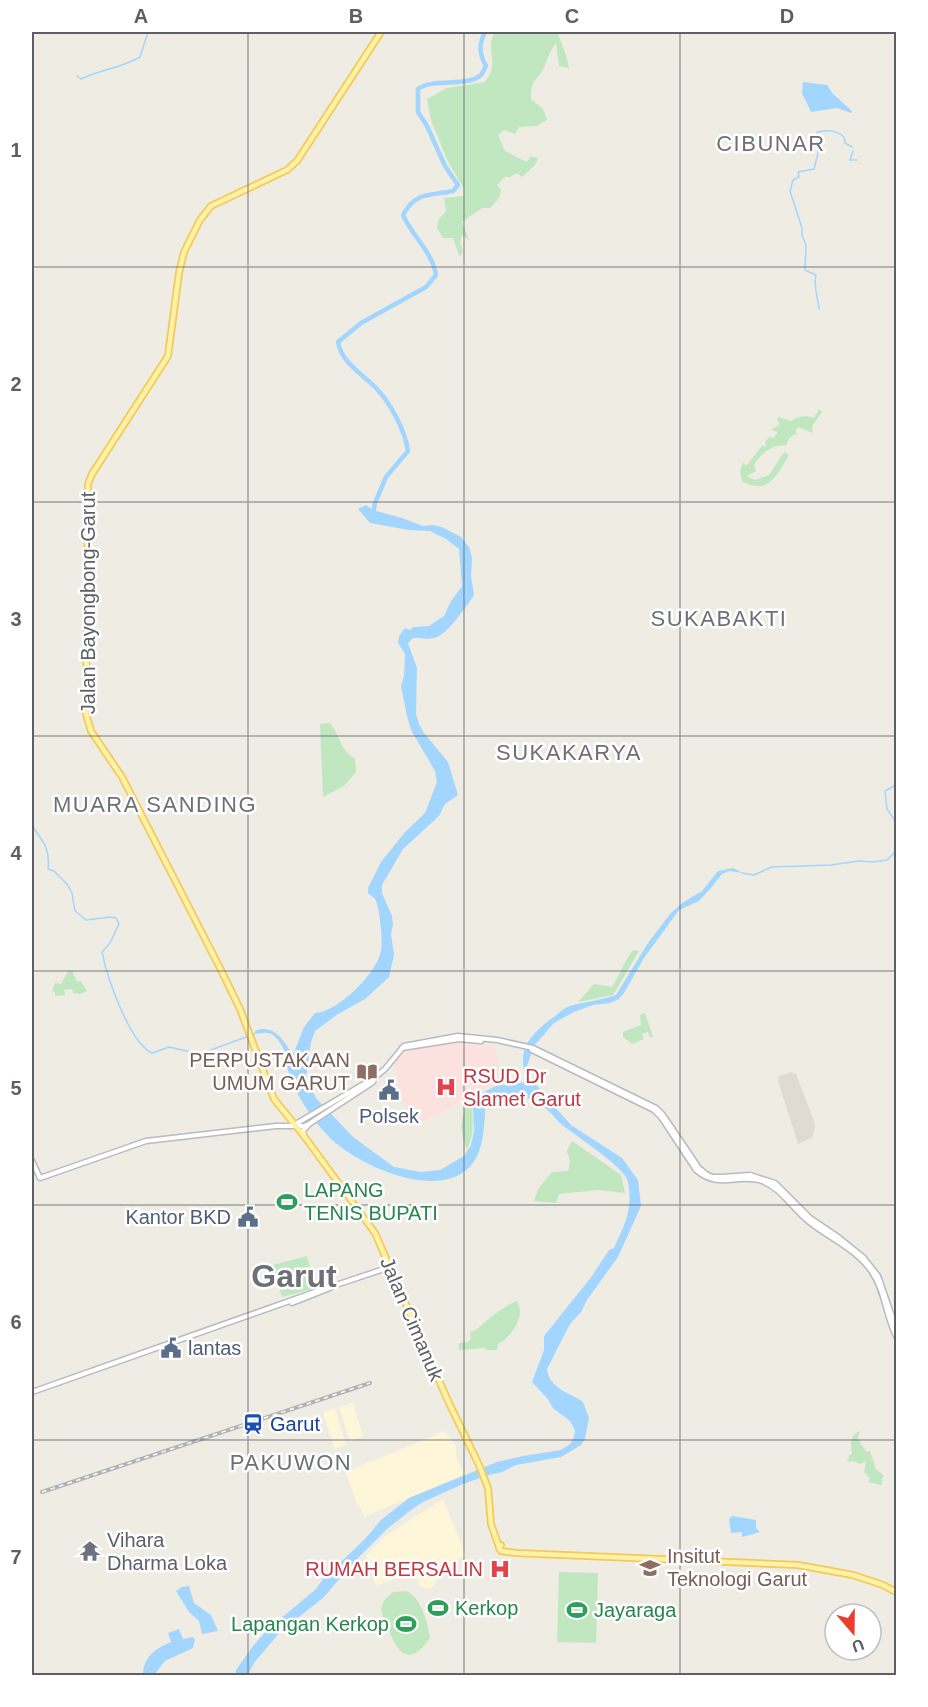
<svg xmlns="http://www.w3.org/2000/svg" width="928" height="1707" viewBox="0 0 928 1707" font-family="Arial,sans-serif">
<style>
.commercial{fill:#fef6d9}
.education{fill:#dfdbd2}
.medical{fill:#fce2df}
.green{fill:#c0e7c0}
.water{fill:#a3d6ff}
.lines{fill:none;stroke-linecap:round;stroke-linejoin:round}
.stream{stroke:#a3d6ff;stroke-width:1.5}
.river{stroke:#a3d6ff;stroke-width:4.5}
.secondary-casing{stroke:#b7bac0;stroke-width:7}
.primary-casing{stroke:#f4ca57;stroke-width:8}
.secondary{stroke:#fff;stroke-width:4}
.primary{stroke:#fff2a8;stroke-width:4.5}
.rail-casing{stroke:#b3b3b5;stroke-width:4}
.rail{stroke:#fff;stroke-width:1.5;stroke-dasharray:4.5;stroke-linecap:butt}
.grid{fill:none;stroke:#5c5f65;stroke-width:1.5;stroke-opacity:0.55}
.labels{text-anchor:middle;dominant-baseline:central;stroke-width:5;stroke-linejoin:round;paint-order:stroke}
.street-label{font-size:20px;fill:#5c5f65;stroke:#fff}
.education-label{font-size:20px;fill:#785e54;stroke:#fff;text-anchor:end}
.health-label{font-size:20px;fill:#be3a42;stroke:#fff;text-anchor:start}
.service-label{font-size:20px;fill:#4e5e75;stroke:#fff}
.leisure-label{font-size:20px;fill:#27864d;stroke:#fff;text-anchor:start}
.transit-label{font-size:20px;fill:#164399;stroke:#fff;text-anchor:start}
.worship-label{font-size:20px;fill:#5b616d;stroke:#fff;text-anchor:start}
.quarter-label{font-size:22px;letter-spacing:1.5px;fill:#6d7177;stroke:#fff}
.town-label{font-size:32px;font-weight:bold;fill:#6d7177;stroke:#fff}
.neatline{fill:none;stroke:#5c5f65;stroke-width:2}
.grid-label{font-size:20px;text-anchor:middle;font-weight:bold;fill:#5c5f65}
</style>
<rect width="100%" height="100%" fill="#efece4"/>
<path class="commercial" d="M 353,1403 L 363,1436 L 350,1442 L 339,1407 Z
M 335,1408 L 346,1445 L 334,1449 L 323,1412 Z
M 445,1431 L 456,1446 L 456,1458 L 465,1474 L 364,1517 L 360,1507 L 358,1507 L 346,1473 L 348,1471 Z
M 443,1499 L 466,1555 L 453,1562 L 430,1589 L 420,1586 L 414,1572 L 376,1586 L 366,1555 L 385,1536 Z"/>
<path class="education" d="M 791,1072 L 796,1074 L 815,1124 L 813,1137 L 798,1144 L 778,1081 L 779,1076 Z"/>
<path class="medical" d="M 449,1043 L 494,1044 L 502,1083 L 483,1090 L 410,1129 L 394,1063 L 401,1052 Z"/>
<path class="green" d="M 495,32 L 557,32 L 566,55 L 569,68 L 559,66 L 556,43 C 550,51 548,58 544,67 C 538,82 531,76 531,99 L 543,109 L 547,120 L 537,126 L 519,127 L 515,134 L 504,130 L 498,135 L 505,151 L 527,162 L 531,156 L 538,158 L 535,165 L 522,177 L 517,173 L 510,177 L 505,177 L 497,185 L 501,190 L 499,198 L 490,208 L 482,208 L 462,222 L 469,240 L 462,235 L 460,243 L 463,250 L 460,257 L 453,238 L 443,238 L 437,228 L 439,219 L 446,211 L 444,198 L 464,196 L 463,187 L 448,162 L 431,120 L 427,99 L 447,88 L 485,82 C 501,62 484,49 495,32 Z
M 819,409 L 822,412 L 812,426 L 813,433 L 798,427 L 796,429 L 796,434 L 790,437 L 786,445 C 771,445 762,453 754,465 L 756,471 L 747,476 L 755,480 L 769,475 L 784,452 L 789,455 C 777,475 768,496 742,481 L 740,471 L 743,462 L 746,466 L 762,446 L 766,446 L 765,442 L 769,437 L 773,438 L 778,432 L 771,430 L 780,424 L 777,420 L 779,417 L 791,421 C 798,416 806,415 814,418 Z
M 329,723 C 340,731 337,748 355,759 L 356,772 L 344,786 L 323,797 L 320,724 Z
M 633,950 L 639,951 L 613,995 L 578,1002 L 594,984 L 612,987 C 620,975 623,963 633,950 Z
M 68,971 L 72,971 L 77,982 L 81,981 L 87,991 L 80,994 L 73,993 L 72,989 L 64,990 L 65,995 L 55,996 L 55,992 L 52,991 L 55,983 L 61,984 Z
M 645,1013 L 653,1037 L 650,1038 L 648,1032 L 642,1034 L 644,1039 L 632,1044 L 623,1037 L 623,1032 L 641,1025 L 640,1015 Z
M 473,1099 C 471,1116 476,1133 467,1149 C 458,1128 461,1120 468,1100 Z
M 572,1141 L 621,1175 L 625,1193 L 598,1190 L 559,1194 L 556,1203 L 534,1201 L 538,1189 L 552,1172 L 568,1171 L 570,1161 L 567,1151 Z
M 307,1256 L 316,1288 L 282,1297 L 273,1265 Z
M 518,1301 C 518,1304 520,1307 520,1311 C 520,1323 509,1339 498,1344 L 497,1350 L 487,1350 L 484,1348 L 459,1350 L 459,1343 L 468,1342 L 471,1339 L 470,1332 C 476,1331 478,1328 483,1324 C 493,1315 505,1305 518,1301 Z
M 860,1431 L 858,1438 L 860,1443 L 867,1452 L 870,1451 L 876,1469 L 884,1476 L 882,1478 L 882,1485 L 868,1482 L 870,1478 L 864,1472 L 866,1461 L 860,1464 L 853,1461 L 849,1462 L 847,1460 L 850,1458 L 848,1456 L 852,1454 C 851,1443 849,1436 860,1431 Z
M 559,1572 L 598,1573 L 596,1643 L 557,1642 Z
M 405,1591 C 420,1594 428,1623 430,1638 C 414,1661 402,1661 391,1635 C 387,1626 378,1612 383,1603 C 384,1599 390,1595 393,1592 Z"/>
<path class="water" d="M 803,82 L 827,85 L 833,94 L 852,111 L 851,113 L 837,108 L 811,112 L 802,93 Z
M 366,505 L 373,510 L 402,518 L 423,526 L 432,525 L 442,527 L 461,537 L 469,547 L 472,558 L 471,576 L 474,595 C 467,606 448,633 437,637 C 430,640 420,638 413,638 L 408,643 L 417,668 L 416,714 L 419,724 L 424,733 L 448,762 L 458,795 L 445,804 L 439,816 L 403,849 L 382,885 L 382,893 L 392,916 L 393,925 L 391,934 L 394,955 L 389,977 L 365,999 L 338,1014 L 315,1031 L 311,1042 L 306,1077 L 316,1098 L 353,1137 L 394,1167 L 421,1172 L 440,1170 L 464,1156 L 471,1145 L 474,1131 L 473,1105 L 475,1096 L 498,1085 L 527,1082 C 517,1052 526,1038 551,1019 C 557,1015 563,1008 570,1006 C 585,1002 601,1000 616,995 L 648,943 L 670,914 L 682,903 L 702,891 L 718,871 L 733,868 L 743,873 L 729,871 L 722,874 L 711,888 L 699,901 L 679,910 L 644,958 L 624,993 L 619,999 L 610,1003 L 593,1005 L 574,1012 L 554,1023 L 534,1046 L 527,1066 L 530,1077 L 534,1083 L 549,1097 L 553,1105 L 571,1125 L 622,1158 L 638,1180 L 641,1206 L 618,1257 L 587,1300 L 581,1312 L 570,1324 L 547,1369 C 549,1389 571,1393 583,1402 L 589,1418 L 585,1439 L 581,1445 L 561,1457 L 516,1465 L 502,1472 L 489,1475 L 463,1484 L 423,1502 L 411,1510 L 387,1529 L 357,1559 L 323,1598 L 281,1631 L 254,1663 L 248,1675 L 236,1676 L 236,1670 L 253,1646 L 268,1629 L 315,1590 L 323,1579 L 365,1539 L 381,1520 L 409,1498 L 497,1462 L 523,1456 L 561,1450 L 570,1444 L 574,1437 L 575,1430 L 570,1421 L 553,1408 L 547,1398 L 532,1382 L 544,1350 L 544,1336 L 592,1276 L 609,1250 L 614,1248 C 625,1224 633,1209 628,1182 C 625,1166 573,1135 559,1122 C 551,1114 546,1106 535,1101 C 521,1095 498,1095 486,1103 C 483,1130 486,1162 457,1176 C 421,1193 358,1164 331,1139 C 321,1129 310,1115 303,1103 C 298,1095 292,1083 289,1074 C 285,1059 287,1048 275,1037 C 268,1030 261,1034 254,1034 L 255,1031 C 274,1023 284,1041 293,1055 L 304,1027 L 315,1013 C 338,1012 377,973 381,951 C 383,941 380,908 375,899 C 374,898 369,894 368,893 L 368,888 L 381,862 L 405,832 L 425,813 L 437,782 L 435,771 L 411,730 L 407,716 L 401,686 L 404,676 L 405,654 L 398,643 L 399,636 L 405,628 L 410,630 L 413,627 L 429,626 L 444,616 L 451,601 L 462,586 L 459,549 L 446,539 L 430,531 L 409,530 L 370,523 L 358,509 Z
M 732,1516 L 756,1520 L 756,1528 L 760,1532 L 742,1537 L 742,1532 L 731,1533 L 729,1519 Z
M 189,1586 L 194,1603 L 211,1615 L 218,1631 L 202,1634 L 199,1621 L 189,1612 L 176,1591 L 182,1587 Z
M 179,1629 L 183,1639 L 192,1637 L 195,1639 L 193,1648 L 165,1661 L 154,1675 L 143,1675 C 143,1657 156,1648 171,1642 L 168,1633 Z"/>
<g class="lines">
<path class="stream" d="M 77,76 L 81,79 C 102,69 119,69 140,57 L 148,32
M 817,132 L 818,153 L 814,169 L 798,172 L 799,177 L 793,180 L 790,191 L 802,228 L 802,235 L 806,245 L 805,270 L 816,275 C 813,288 818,296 819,309
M 818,132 C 828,130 836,130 844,137 L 845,143 L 852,147
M 853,151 L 850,160 L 857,160
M 896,785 L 885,791 L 887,809 L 896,822
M 32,826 C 44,842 50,849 48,869 L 54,871 L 67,884 L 72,893 L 75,911 L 86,920 L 110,917 L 116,918 L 119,924 L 110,943 L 102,952 C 107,977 129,1042 152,1053 L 169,1047 L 200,1054 L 254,1034
M 742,873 L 754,875 L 772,867 L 831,865 L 859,861 L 873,862 L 887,860 L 896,851"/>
<path class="river" d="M 373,514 L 375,503 L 386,477 L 408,451 C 405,430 391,404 376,388 C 362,374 341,362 338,342 L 361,323 L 426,287 L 436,275 C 432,251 412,236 403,215 C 416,191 430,196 453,191 L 458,185 L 445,166 L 427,126 L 418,112 L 418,89 C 435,77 466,88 481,75 C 483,73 484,69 486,66 C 479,54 479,44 485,32"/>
<g class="secondary-casing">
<path id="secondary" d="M 402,1048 L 459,1039 L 481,1041
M 532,1050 L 654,1110 L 661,1117 L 696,1170 C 719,1190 738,1173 762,1181 C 782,1189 791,1207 807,1220 C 828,1238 856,1248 872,1272 C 885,1291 886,1316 896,1336
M 294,1125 L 374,1078 L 385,1069 L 404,1046 L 458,1036 L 497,1040 L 533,1048 L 656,1108 L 663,1115 L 699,1168 L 706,1174 L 712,1177 L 722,1177 L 750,1175 L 775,1183 L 810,1218 L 838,1237 L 863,1257 L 878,1276 L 896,1328
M 304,1136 L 303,1131 L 309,1124 L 373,1082 L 374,1079
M 32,1161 L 40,1178 L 146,1141 L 276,1126 L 304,1126 L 309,1124
M 292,1303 L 330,1288
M 32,1392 L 312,1293 L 390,1267"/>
</g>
<g class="primary-casing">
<path id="primary" d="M 381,32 L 297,161 L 287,170 L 211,206 L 200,220 L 184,252 L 179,273 L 168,356 L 92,474 L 88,484 L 86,714 L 91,731 L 122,777 L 221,970 L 240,1009 L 274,1099 L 304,1136 L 375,1233 L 448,1401 L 479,1465 L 488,1488 L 491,1524 L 499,1547
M 501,1545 L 499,1548 L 501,1551 L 516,1553 L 798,1565 L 853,1575 L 883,1585 L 896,1592"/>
</g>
<use href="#secondary" class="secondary"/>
<use href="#primary" class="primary"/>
<g class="rail-casing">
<path id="rail" d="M 42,1492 L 370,1383"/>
</g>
<use href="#rail" class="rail"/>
</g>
<path class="grid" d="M 248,32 L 248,1676M 464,32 L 464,1676M 680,32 L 680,1676M 32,267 L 896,267M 32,502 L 896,502M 32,736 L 896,736M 32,971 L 896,971M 32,1205 L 896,1205M 32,1440 L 896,1440"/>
<defs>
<g id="library-bare" transform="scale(1.62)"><path d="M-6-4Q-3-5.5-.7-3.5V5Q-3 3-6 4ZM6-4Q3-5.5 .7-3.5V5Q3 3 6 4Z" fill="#8d6e63" stroke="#fff" stroke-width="2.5" paint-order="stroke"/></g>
<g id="hospital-bare" transform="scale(1.62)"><path d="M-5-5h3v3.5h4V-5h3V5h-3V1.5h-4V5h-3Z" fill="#e0444e" stroke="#fff" stroke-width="2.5" paint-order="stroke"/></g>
<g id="civic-bare" transform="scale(1.62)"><path d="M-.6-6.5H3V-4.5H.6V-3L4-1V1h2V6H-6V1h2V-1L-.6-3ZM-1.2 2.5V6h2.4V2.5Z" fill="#5c6f8a" stroke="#fff" stroke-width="2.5" paint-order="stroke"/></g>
<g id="stadium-bare" transform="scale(1.62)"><path d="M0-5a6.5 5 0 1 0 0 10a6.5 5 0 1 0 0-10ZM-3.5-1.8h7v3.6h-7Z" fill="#2e9e5b" stroke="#fff" stroke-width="2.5" paint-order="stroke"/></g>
<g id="station-bare" transform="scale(1.62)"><path d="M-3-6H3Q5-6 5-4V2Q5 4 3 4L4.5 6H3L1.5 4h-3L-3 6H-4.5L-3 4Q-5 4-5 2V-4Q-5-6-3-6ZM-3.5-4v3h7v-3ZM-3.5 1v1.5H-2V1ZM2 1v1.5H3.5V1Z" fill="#1a4fb4" stroke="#fff" stroke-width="2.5" paint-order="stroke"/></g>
<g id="temple-bare" transform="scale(1.62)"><path d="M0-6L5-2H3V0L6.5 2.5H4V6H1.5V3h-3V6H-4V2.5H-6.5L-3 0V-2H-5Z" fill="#6b7280" stroke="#fff" stroke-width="2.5" paint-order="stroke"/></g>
<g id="university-bare" transform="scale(1.62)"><path d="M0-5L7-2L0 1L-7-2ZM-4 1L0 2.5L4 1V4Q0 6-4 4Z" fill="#8d6e63" stroke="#fff" stroke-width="2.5" paint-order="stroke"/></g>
</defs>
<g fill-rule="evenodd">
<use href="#library-bare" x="367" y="1072"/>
<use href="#hospital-bare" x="446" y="1087"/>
<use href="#civic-bare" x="389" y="1090"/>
<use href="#stadium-bare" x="287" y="1202"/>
<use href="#civic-bare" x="248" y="1217"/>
<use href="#civic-bare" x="171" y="1348"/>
<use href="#station-bare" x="253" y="1424"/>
<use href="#temple-bare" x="90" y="1551"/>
<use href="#university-bare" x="650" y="1568"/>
<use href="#hospital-bare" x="500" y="1569"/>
<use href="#stadium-bare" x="438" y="1608"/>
<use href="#stadium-bare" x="577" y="1610"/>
<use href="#stadium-bare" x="406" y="1624"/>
</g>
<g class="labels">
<g class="street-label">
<text transform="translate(88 603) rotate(-90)">Jalan Bayongbong-Garut</text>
<text transform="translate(412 1319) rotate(67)">Jalan Cimanuk</text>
</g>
<g class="education-label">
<text x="350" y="1060">PERPUSTAKAAN<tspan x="350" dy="23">UMUM GARUT</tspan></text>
<text x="667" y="1556" text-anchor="start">Insitut<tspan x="667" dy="23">Teknologi Garut</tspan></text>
</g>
<g class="health-label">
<text x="463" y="1076">RSUD Dr<tspan x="463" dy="23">Slamet Garut</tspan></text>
<text x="483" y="1569" text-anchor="end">RUMAH BERSALIN</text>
</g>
<g class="service-label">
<text x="389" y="1116">Polsek</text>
<text x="231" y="1217" text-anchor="end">Kantor BKD</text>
<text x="188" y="1348" text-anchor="start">lantas</text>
</g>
<g class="leisure-label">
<text x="304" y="1190">LAPANG<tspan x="304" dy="23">TENIS BUPATI</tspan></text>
<text x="455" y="1608">Kerkop</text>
<text x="594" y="1610">Jayaraga</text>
<text x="389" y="1624" text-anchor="end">Lapangan Kerkop</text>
</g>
<g class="transit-label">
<text x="270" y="1424">Garut</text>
</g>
<g class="worship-label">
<text x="107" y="1540">Vihara<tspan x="107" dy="23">Dharma Loka</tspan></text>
</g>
<g class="quarter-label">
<text x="771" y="143">CIBUNAR</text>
<text x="719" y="618">SUKABAKTI</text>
<text x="569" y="752">SUKAKARYA</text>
<text x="155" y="804">MUARA SANDING</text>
<text x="291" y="1462">PAKUWON</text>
</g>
<g class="town-label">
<text x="294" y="1276">Garut</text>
</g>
</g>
<rect width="928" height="1707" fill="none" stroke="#ffffff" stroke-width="66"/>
<g transform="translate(853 1632) rotate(160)"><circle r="28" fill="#ffffff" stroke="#bebfc1" stroke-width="1.5"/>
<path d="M0-4.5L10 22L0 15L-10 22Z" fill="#ec3d2c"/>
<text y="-9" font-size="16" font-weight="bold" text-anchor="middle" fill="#5c5f65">U</text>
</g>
<rect x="33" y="33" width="862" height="1641" class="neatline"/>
<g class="grid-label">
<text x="141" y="23">A</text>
<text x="356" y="23">B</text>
<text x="572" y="23">C</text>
<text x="787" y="23">D</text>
<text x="16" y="157">1</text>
<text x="16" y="391">2</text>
<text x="16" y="626">3</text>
<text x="16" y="860">4</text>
<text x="16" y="1095">5</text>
<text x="16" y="1329">6</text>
<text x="16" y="1564">7</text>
</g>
</svg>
